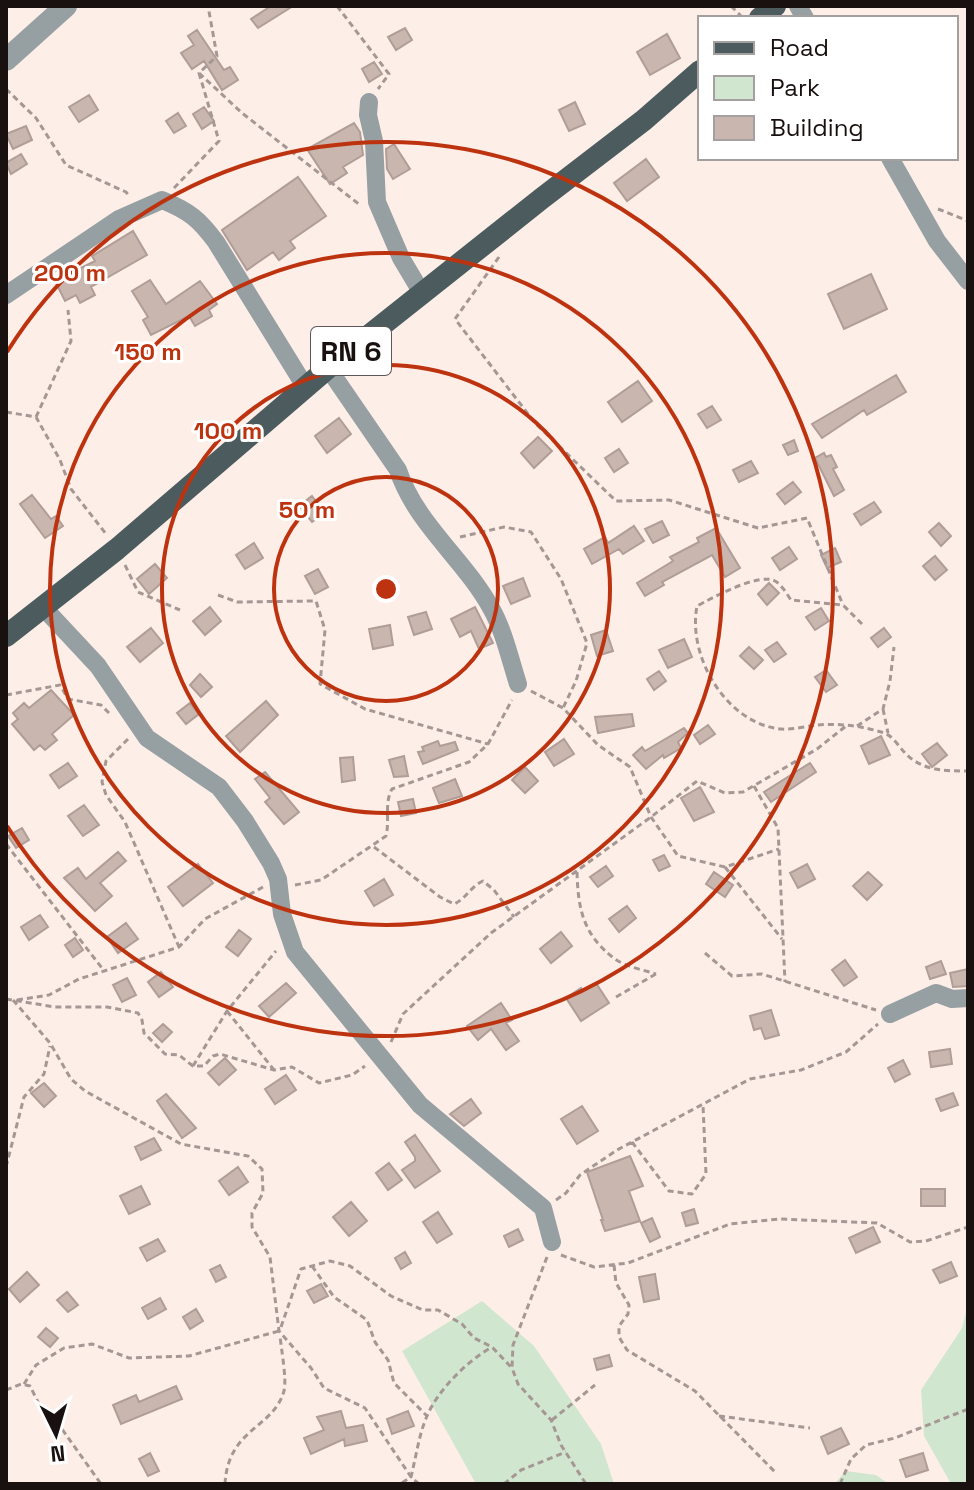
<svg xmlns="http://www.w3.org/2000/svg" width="974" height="1490" viewBox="0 0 974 1490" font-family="'Space Grotesk',sans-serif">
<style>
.green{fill:#d1e6ce}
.building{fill:#c8b6af;stroke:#b09d97;stroke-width:2}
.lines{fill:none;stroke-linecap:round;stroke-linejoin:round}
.path{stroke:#a59894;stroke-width:3;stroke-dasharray:6 4;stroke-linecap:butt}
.minor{stroke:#969fa1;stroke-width:18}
.tertiary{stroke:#969fa1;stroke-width:22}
.primary{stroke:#4c5c5e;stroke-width:22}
.ring{fill:none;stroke:#bd330f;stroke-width:4}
.labels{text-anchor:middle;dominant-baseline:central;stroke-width:6;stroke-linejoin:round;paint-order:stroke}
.shield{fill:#fff;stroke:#5d5857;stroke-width:2}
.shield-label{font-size:28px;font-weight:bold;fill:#18110f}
.centre{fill:#bd330f;stroke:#fff;stroke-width:4}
.ring-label{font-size:24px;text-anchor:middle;font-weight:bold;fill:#bd330f;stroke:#fff;stroke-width:6;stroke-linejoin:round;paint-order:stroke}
</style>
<rect width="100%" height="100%" fill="#feeee8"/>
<path class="green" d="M 482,1301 L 534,1346 L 601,1444 L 614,1484 L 476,1484 L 402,1351 Z
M 968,1304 L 968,1484 L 946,1484 L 950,1482 L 924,1436 L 921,1390 L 962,1328 Z
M 846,1471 L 876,1475 L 889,1484 L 834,1484 Z"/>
<path class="building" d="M 271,6 L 293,6 L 258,28 L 251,19 Z
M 405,28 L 412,40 L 396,50 L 388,37 Z
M 197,30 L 224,70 L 230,67 L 238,80 L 222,90 L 204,61 L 192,69 L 181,53 L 194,45 L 188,36 Z
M 667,34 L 680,58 L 650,75 L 637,52 Z
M 374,62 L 382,74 L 369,82 L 362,69 Z
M 89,95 L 98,110 L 79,122 L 69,107 Z
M 575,102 L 585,124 L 569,131 L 559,110 Z
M 204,107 L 214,121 L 202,129 L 193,114 Z
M 178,113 L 186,126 L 174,133 L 166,121 Z
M 354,123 L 360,132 L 363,155 L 343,167 L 347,173 L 330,184 L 307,149 Z
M 26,126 L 32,140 L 13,149 L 6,134 Z
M 394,144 L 410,169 L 393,179 L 387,169 L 386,149 Z
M 21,154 L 27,164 L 11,174 L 6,163 Z
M 646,159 L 659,177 L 627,201 L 614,183 Z
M 298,177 L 326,216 L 290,241 L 295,248 L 279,260 L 273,252 L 247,270 L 222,230 Z
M 133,231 L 147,255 L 91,287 L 95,295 L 80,303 L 76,295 L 65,301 L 55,281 L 95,261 L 92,256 Z
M 871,274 L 887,309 L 844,329 L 828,294 Z
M 150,280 L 166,304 L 200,281 L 217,304 L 209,310 L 212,316 L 195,326 L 189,316 L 151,335 L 143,320 L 148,317 L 132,291 Z
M 896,375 L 906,392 L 867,415 L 864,410 L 822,438 L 812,424 Z
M 638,381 L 652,401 L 622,422 L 608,402 Z
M 712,406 L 721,420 L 707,428 L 698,414 Z
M 339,418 L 351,434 L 327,453 L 315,436 Z
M 538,437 L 552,451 L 534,468 L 521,453 Z
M 794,440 L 798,451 L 788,455 L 783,445 Z
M 619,449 L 628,463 L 614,472 L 605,458 Z
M 824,453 L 826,457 L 831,455 L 837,467 L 833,469 L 844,490 L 834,496 L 815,458 Z
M 751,461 L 758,473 L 739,482 L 733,470 Z
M 793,482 L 801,492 L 785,504 L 777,494 Z
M 32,495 L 51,519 L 56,516 L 63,526 L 45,538 L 20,504 Z
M 312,496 L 325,513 L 312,522 L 299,506 Z
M 874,502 L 881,512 L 861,525 L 854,514 Z
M 662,521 L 669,535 L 653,543 L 645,529 Z
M 939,523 L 951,536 L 941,546 L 929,532 Z
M 634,526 L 644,541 L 623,554 L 619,549 L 592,564 L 584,549 L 605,537 L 608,543 Z
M 716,528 L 740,568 L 725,577 L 712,555 L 662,582 L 664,585 L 645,596 L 637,583 L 673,561 L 670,557 L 699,542 L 697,538 Z
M 254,543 L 263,558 L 245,569 L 236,555 Z
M 789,547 L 797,559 L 780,570 L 772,558 Z
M 835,548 L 841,562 L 827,568 L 821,555 Z
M 935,556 L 947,570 L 935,580 L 923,566 Z
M 155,564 L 167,578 L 149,594 L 137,579 Z
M 318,569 L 328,587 L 315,594 L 305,576 Z
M 523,578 L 530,596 L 511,604 L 503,586 Z
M 769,583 L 779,593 L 767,605 L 758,594 Z
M 210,607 L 221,621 L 205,635 L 193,621 Z
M 475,607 L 493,643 L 479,649 L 471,631 L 460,637 L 451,619 Z
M 821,608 L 829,621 L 815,630 L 806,617 Z
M 426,612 L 432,629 L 414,635 L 408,617 Z
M 390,625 L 393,645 L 373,649 L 369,629 Z
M 151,628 L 163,643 L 140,662 L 127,647 Z
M 884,628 L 891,637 L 878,647 L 871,638 Z
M 606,630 L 613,651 L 597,656 L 591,635 Z
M 684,639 L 692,657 L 668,668 L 659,650 Z
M 777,642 L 786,654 L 774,662 L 765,650 Z
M 749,647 L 763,660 L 754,669 L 740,656 Z
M 826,670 L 837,685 L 826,692 L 815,677 Z
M 659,671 L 666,681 L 654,690 L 647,679 Z
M 200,674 L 212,687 L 201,697 L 190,685 Z
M 51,690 L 74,715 L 52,734 L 57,740 L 45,750 L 40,745 L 34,750 L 12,724 L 18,719 L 13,713 L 24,703 L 29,708 Z
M 266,701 L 278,715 L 240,752 L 226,736 Z
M 190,703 L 199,714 L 186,724 L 177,713 Z
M 632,714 L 634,726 L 598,733 L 595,717 Z
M 708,725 L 715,734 L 700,744 L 694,735 Z
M 684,728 L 688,733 L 678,742 L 681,748 L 664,758 L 663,755 L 646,769 L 633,755 L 642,747 L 645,751 Z
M 881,736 L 890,755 L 869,764 L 861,746 Z
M 564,739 L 574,754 L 554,766 L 545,752 Z
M 438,741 L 440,746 L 455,742 L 458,750 L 423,764 L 418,752 L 424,751 L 422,747 Z
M 937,743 L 947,755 L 932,767 L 922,754 Z
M 404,756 L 408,776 L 394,777 L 389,760 Z
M 353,757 L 355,780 L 342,782 L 340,758 Z
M 68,763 L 77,776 L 59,788 L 50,775 Z
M 810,763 L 816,772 L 771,802 L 764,792 Z
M 525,767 L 538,781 L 525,793 L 512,780 Z
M 265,772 L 299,812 L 284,824 L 265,802 L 270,798 L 255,779 Z
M 455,779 L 462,796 L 439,803 L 433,788 Z
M 700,787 L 714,812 L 694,821 L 681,798 Z
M 413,799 L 416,813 L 401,816 L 398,802 Z
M 84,805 L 99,825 L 83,836 L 68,816 Z
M 22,828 L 29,840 L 16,848 L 8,836 Z
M 118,852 L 126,861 L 100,883 L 112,896 L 95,911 L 64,878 L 78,868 L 86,879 Z
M 664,855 L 670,866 L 659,871 L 653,860 Z
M 198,864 L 213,883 L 183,906 L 168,887 Z
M 807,864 L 815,879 L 798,888 L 790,873 Z
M 606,866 L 613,876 L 598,887 L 590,877 Z
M 714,872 L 733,885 L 725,897 L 706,884 Z
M 868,872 L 882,885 L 867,900 L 853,886 Z
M 384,879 L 393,895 L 374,906 L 365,891 Z
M 627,906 L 636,918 L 619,932 L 609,919 Z
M 40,915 L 48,927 L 29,940 L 21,927 Z
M 126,923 L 138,939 L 118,953 L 107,937 Z
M 239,930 L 251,939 L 238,956 L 226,947 Z
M 561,932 L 572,946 L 551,963 L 540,949 Z
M 75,938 L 83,950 L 73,957 L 65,945 Z
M 845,960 L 857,977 L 844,986 L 832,970 Z
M 941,961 L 946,974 L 930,979 L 926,967 Z
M 968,969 L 968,986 L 953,987 L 950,973 Z
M 161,972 L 173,987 L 159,997 L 148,982 Z
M 127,978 L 136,995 L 122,1002 L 113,985 Z
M 286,983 L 296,993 L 269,1017 L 259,1006 Z
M 596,983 L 609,1003 L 581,1021 L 566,998 L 581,988 L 582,990 Z
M 501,1003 L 512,1020 L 506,1023 L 519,1041 L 506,1050 L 491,1029 L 478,1040 L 467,1026 Z
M 771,1010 L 779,1035 L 765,1039 L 761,1028 L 754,1030 L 750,1016 Z
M 163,1024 L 172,1032 L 162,1042 L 153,1033 Z
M 950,1049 L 952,1064 L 931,1067 L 929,1052 Z
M 225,1058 L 236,1070 L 219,1085 L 208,1073 Z
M 903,1060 L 910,1074 L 895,1082 L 888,1068 Z
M 286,1075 L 296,1090 L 275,1104 L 265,1089 Z
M 44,1083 L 56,1096 L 44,1107 L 31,1093 Z
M 953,1093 L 958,1105 L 941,1111 L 936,1099 Z
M 166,1094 L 196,1128 L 182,1138 L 157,1101 Z
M 471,1099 L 481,1113 L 464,1126 L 450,1114 Z
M 582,1106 L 598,1131 L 577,1144 L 561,1119 Z
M 415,1135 L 440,1171 L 415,1188 L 402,1170 L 415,1161 L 415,1157 L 405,1142 Z
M 154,1138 L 161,1150 L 141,1160 L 135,1147 Z
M 630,1156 L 643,1186 L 629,1191 L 640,1221 L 605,1231 L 601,1220 L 603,1220 L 587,1172 Z
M 389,1163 L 402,1180 L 388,1190 L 376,1173 Z
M 238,1167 L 248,1182 L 229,1195 L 219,1181 Z
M 141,1186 L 150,1204 L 129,1214 L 120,1196 Z
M 921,1189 L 945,1189 L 945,1206 L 921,1206 Z
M 351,1202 L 367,1221 L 349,1236 L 333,1217 Z
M 694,1209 L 698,1223 L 686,1226 L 682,1213 Z
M 438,1212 L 452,1234 L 437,1243 L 423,1222 Z
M 652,1218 L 660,1237 L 650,1242 L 641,1223 Z
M 873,1227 L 880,1242 L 856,1253 L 849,1238 Z
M 518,1229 L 523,1240 L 509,1247 L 504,1236 Z
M 158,1239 L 165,1251 L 147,1261 L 140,1248 Z
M 405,1252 L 411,1263 L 401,1269 L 395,1258 Z
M 951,1262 L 957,1276 L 940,1283 L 933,1270 Z
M 220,1265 L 226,1277 L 216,1282 L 210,1270 Z
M 27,1272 L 39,1285 L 20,1302 L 9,1289 Z
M 655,1274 L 659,1299 L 644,1302 L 639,1277 Z
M 321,1284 L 328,1296 L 314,1303 L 307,1291 Z
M 67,1292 L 78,1305 L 68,1312 L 57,1300 Z
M 160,1298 L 166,1309 L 148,1319 L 142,1308 Z
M 196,1309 L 203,1321 L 190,1329 L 183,1317 Z
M 46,1328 L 58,1338 L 50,1347 L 38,1337 Z
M 609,1355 L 612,1366 L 597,1370 L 594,1359 Z
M 176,1386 L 182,1399 L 121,1424 L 113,1405 L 136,1395 L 139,1402 Z
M 341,1411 L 346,1428 L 363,1425 L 367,1441 L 345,1446 L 344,1439 L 311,1454 L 304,1438 L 324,1430 L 317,1417 Z
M 408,1411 L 414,1426 L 392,1434 L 387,1419 Z
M 841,1428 L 849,1444 L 828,1454 L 821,1437 Z
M 150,1453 L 159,1471 L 148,1476 L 139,1459 Z
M 923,1453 L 928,1470 L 906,1477 L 900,1460 Z"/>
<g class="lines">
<path class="path" d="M 337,6 L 389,74 L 378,89
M 731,6 L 743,18
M 199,73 L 242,113 L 360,205
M 6,89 L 36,118 L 66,165 L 126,192 L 130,197
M 174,188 L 219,141 L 199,73 L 217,56 L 208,6
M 938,209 L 968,221
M 499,257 L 455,319 L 535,423 L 616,501 L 669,500 L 758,528 L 807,518 L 843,605
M 6,412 L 36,417 L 60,460 L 71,489 L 106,534
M 36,417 L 71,341 L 68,310
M 460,537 L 504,527 L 531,532 L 561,579 L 587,643 L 576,681 L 563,708
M 125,565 L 138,592 L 180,610
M 218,595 L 237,602 L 316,601 L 325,630 L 320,684 L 365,709 L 488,744
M 862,624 L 843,605 L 791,600 C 787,594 781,584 775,581 C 759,572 712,598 697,606 C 687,657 727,724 781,729 C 793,730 806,726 817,725 C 839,723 863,726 884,733 C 893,736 899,747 906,754 C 923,771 945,771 968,771
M 531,691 L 563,708 L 598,745 L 630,767 L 651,817 L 678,856 L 725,867 L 779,849
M 6,695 L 60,685 L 68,699 L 101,705 L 109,713
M 883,709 L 888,733
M 857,726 L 883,709 L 890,681 L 894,647
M 128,739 L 106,761 L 102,782 L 106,795 L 125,822 L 179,947
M 754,786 L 778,828 L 785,982
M 6,844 L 105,972
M 374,847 L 440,897 L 454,904 C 467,898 470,887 483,881 L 494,890 L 514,917
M 725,867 L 782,939
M 577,872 C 578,909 583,935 615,959 C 626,967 644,970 656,974
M 295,885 L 321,880 L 386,836 C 390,820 384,803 392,789 L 469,762 L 488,744 L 512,700
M 705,953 L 732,976 L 762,974 L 876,1010
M 616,997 L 656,974
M 6,999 L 55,1007 L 107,1007 L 138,1013 L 142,1020 L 144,1033 L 165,1054 L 179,1055 L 193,1066 L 204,1066 L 213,1056 L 220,1054 L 274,1070 L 292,1067 L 319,1083 L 352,1075 L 365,1066
M 13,1000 L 50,1043 L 71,1079 L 85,1091 L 181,1144 L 248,1156 L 262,1169 L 263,1193 L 252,1213 L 252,1227 L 270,1257 L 279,1331 L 311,1368 L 324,1388 L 365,1408 L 411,1477 L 400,1484
M 17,1000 L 49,995 L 79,979 L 179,947 L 205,919 L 263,887
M 227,1011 L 274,1070
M 391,1042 L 403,1014 L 491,933 L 651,817 L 697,781 L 725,793 L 743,792 L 817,749 L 846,726
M 193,1066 L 227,1011 L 276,951
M 632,1142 L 669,1191 L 692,1194 L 706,1174 L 703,1105
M 6,1167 L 24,1097 L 44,1074 L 50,1046
M 556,1200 L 566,1193 L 580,1175 L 617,1150 L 750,1079 L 801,1070 L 846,1052 L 878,1024
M 561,1255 L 594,1267 L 628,1263 L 730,1224 L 779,1219 L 877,1223 L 910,1242 L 926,1241 L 968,1227
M 547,1257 L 513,1345 L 512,1368 L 518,1384 L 551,1420 L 561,1445 L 586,1484
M 614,1265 L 616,1283 L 629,1305 L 628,1314 L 619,1326 L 619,1337 L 627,1350 L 695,1391 L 775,1472
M 312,1266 L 334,1297 L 367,1320 L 375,1342 L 388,1360 L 394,1383 L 427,1416
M 281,1327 L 301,1269 L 330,1261 L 350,1266 L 391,1296 L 423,1310 L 438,1310 L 462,1324 L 474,1338 L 492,1347 L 512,1368
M 24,1384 L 36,1365 L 64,1348 L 92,1344 L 129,1358 L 189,1356 L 279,1331
M 6,1390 L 21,1384 L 30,1386 L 39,1404 L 57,1422 L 101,1484
M 719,1416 L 810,1428
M 552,1420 L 595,1385
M 225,1484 C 228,1428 273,1429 284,1391 C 287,1378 281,1349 280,1335
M 419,1484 L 411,1477 C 416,1457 419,1434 427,1416 C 438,1390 467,1361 492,1347
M 504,1484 L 521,1470 L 566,1452
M 840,1484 L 851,1459 L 866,1445 L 895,1438 L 968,1409"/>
<path class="minor" d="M 798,6 L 805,18
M 369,102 L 368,115 L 374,141 L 377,202 L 401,258 L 423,295
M 890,158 L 937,241 L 968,281
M 6,295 L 119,219 L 162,200 C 189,211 199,219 216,242 L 306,388
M 328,368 L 398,470 C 416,524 464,559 491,608 C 504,631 510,659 518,684
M 42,606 L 98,666 L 147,738 L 219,787 L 245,821 L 271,863 L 278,879 L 282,914 L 295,952 L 420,1105 L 543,1208 L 552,1242
M 890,1014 L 936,993 L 952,999 L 968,998"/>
<path class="tertiary" d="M 6,60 L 66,6"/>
<path class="primary" d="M 760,18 L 775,6
M 6,636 L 117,549 L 328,368 L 541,199 L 644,120 L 700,71"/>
</g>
<g class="ring">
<circle cx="386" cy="589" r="112"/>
<circle cx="386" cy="589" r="224"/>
<circle cx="386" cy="589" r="336"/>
<path d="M7 352A447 447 0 1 1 7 826"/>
</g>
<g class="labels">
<rect class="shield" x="311" y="327" width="80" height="48" rx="6"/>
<g class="shield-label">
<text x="351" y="351">RN 6</text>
</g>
</g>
<circle cx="386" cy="589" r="12" class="centre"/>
<g class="ring-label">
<text x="70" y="281">200 m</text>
<text x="148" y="360">150 m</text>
<text x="228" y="439">100 m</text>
<text x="307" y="518">50 m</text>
</g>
<rect width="974" height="1490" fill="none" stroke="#18110f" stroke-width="16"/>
<rect x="698" y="16" width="260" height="144" fill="#ffffff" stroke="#a3a09f" stroke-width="2"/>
<rect x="714" y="42" width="40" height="12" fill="#4c5c5e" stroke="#a3a09f" stroke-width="2"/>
<text x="770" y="56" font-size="24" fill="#18110f">Road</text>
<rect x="714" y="76" width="40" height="24" fill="#d1e6ce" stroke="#a3a09f" stroke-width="2"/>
<text x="770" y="96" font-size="24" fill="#18110f">Park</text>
<rect x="714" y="116" width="40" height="24" fill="#c8b6af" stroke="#a3a09f" stroke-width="2"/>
<text x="770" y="136" font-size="24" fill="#18110f">Building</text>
<g transform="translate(56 1434) rotate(175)" stroke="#ffffff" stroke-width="6" paint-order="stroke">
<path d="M0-6L14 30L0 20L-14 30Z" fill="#18110f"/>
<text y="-12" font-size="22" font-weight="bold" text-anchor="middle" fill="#18110f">N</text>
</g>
</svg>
